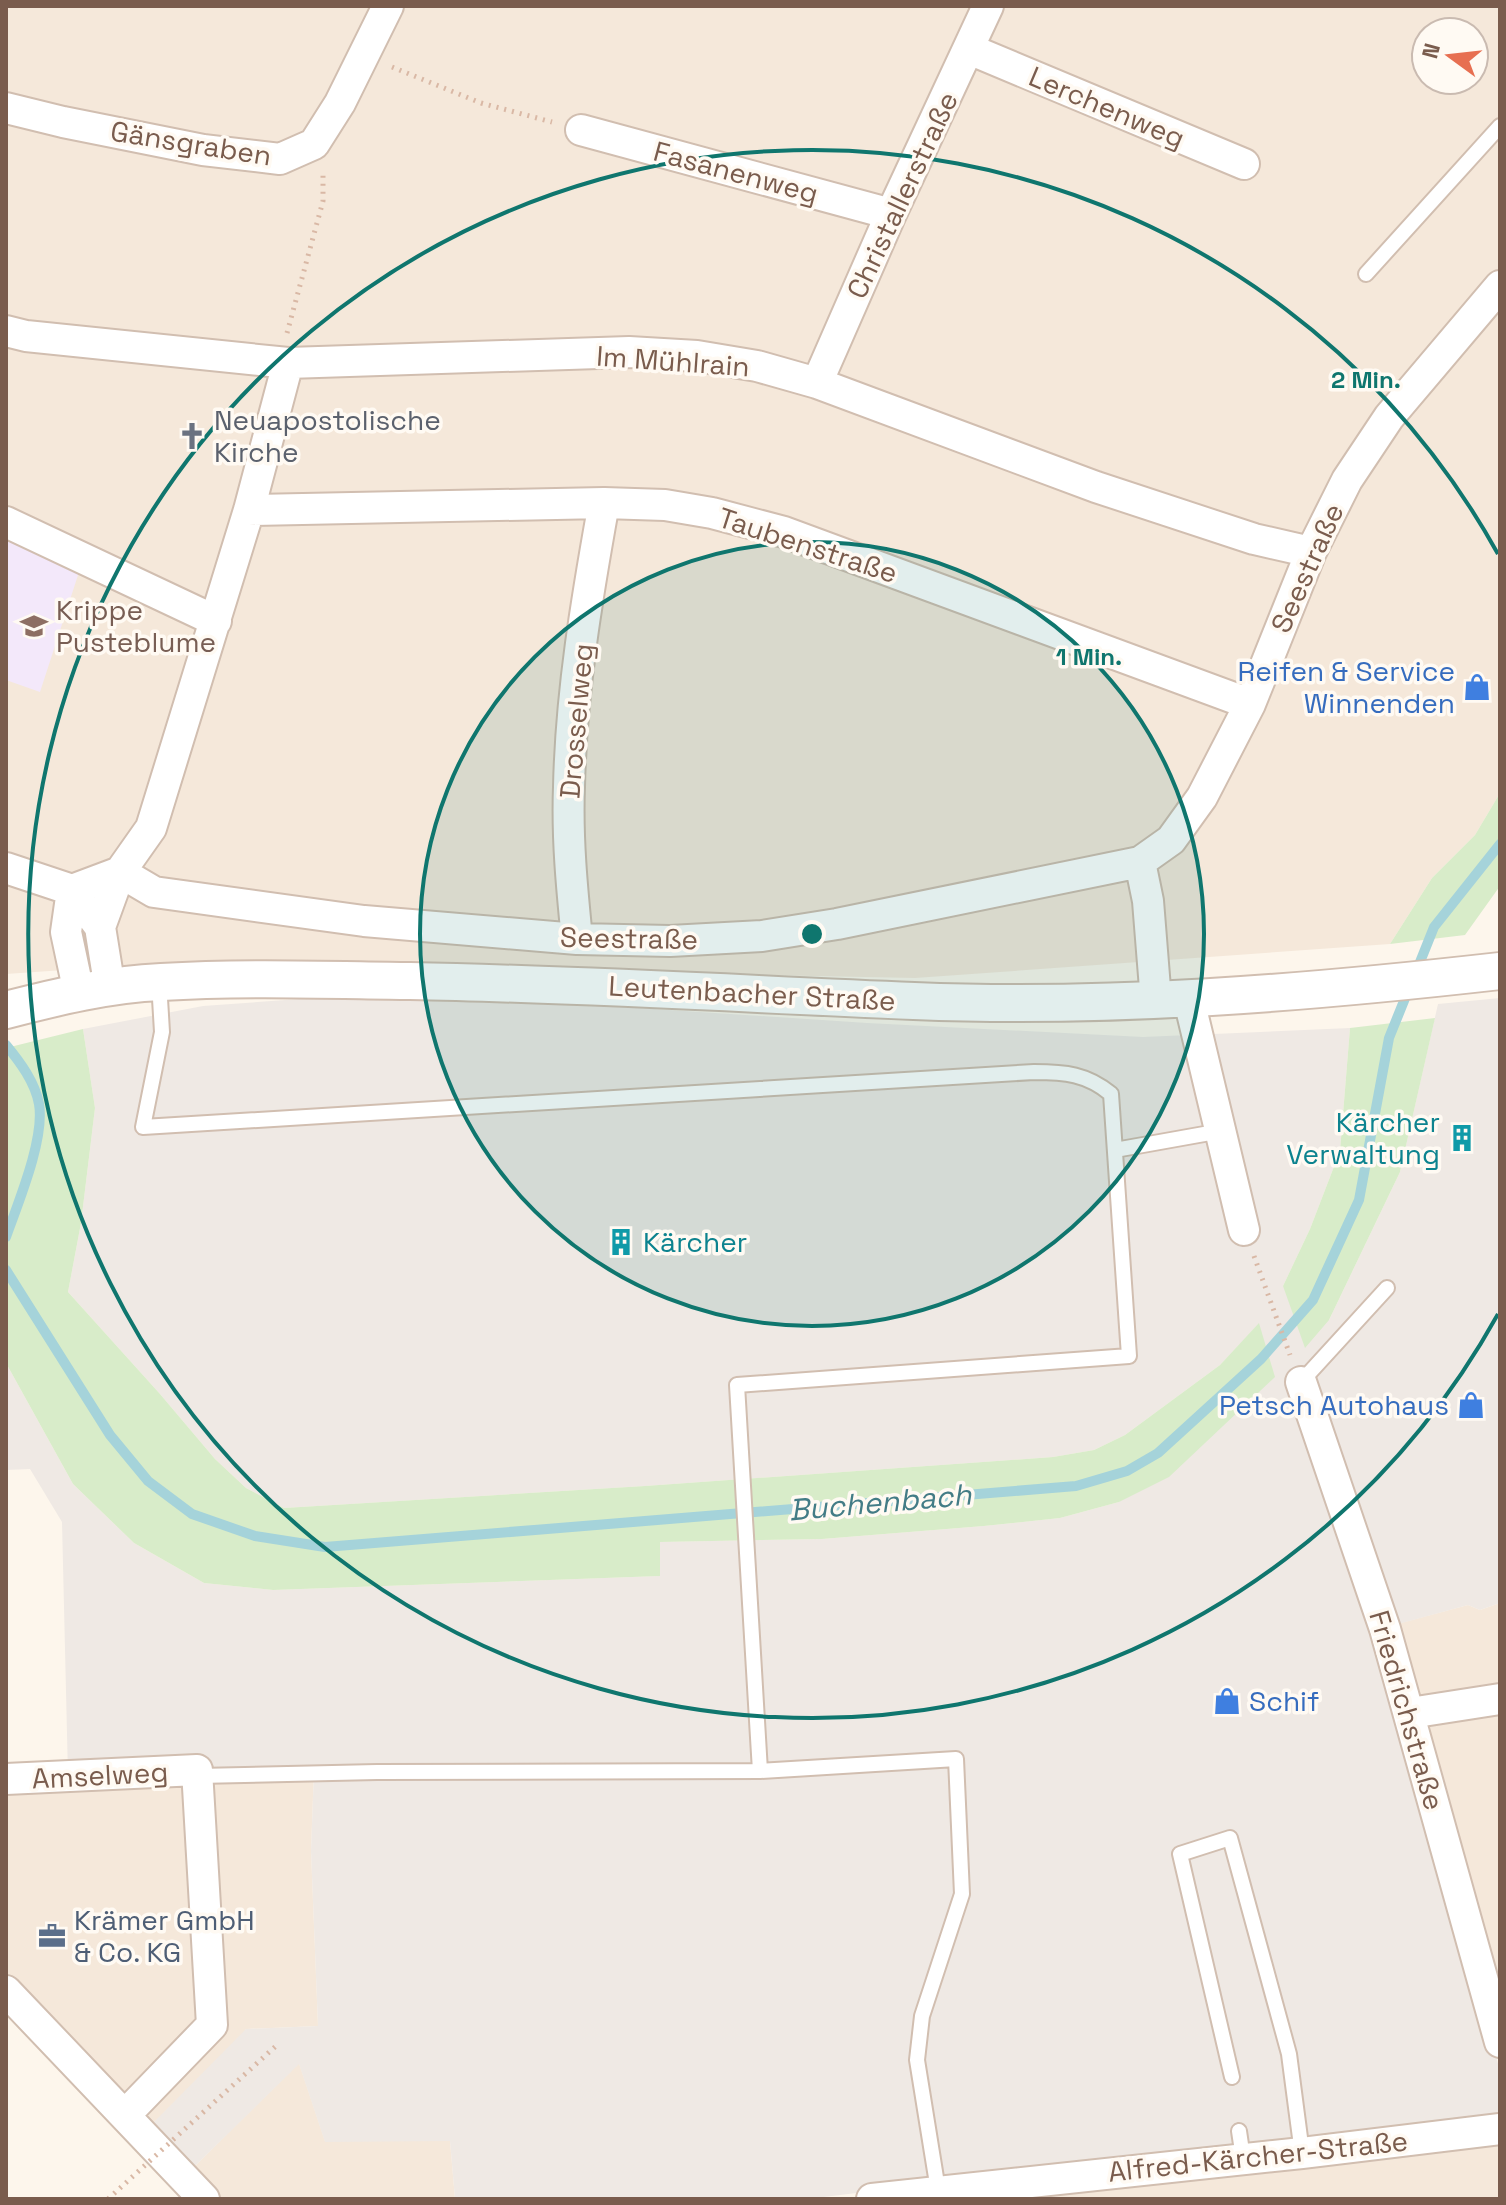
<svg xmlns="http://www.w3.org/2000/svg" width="1506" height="2205" viewBox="0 0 1506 2205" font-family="'Space Grotesk',sans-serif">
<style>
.residential{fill:#f5e8da;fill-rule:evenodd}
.industrial{fill:#efe9e4}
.education{fill:#f3e8fa}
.green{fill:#d8ecc9}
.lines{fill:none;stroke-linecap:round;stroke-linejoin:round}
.stream{stroke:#a5d3da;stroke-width:10}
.service-casing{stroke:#d1beb0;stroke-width:18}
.minor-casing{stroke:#d1beb0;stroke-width:34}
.tertiary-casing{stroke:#d1beb0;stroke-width:40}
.path{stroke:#d9b8a5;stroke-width:5;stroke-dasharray:2 6;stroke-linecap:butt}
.service{stroke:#fff;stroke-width:14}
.minor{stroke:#fff;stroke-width:30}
.tertiary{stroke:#fff;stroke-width:36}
.path-bridge{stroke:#d9b8a5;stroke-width:5;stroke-dasharray:2 6;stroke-linecap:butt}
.ring{fill:none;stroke:#0f766e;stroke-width:4}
.labels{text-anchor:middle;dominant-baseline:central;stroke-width:7;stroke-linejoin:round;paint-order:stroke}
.street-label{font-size:28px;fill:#7a5c4d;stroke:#fffaf3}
.worship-label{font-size:28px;fill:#5b616d;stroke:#fffaf3;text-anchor:start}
.education-label{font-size:28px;fill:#785e54;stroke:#fffaf3;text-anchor:start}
.shop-label{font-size:28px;fill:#366cbe;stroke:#fffaf3;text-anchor:end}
.culture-label{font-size:28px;fill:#0d838f;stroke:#fffaf3;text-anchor:end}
.service-label{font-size:28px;fill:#4e5e75;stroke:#fffaf3;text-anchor:start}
.water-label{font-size:30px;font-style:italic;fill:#437c86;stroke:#fffaf3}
.centre{fill:#0f766e;stroke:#fffaf3;stroke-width:4}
.ring-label{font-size:24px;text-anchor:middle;font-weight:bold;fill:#0f766e;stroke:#fffaf3;stroke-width:7;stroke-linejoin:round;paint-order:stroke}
</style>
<rect width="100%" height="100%" fill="#fdf6ec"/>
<path class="residential" d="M 6,6 L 1500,6 L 1500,793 L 1475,835 L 1432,878 L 1390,944 L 915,978 L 166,963 L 6,974 ZM 1426,32 L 1474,32 L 1474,80 L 1426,80 Z
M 1500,1603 L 1500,2017 L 1393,1625 L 1468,1605 L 1480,1610 Z
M 314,1769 L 311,1851 L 318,2026 L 246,2029 L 193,2168 L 299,2063 L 325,2141 L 450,2141 L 455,2199 L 213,2199 L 6,1975 L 6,1779 Z
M 1500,2141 L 1500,2199 L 970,2199 Z"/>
<path class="industrial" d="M 313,998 L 563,1003 L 867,1023 L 1143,1037 L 1350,1028 L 1340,1151 L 1310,1229 L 1283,1286 L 1329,1320 L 1400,1172 L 1438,1004 L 1500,998 L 1500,1603 L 1480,1610 L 1468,1605 L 1380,1629 L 1500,2071 L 1500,2115 L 807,2199 L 455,2199 L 450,2141 L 325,2142 L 299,2064 L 193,2168 L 151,2125 L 246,2029 L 318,2026 L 311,1851 L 314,1770 L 68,1776 L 62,1522 L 30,1469 L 6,1470 L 6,1363 L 73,1484 L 134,1543 L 204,1583 L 273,1590 L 659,1576 L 659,1542 L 822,1539 L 984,1526 L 1060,1518 L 1119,1502 L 1259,1324 L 1220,1365 L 1125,1435 L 1094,1450 L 1053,1457 L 645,1486 L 284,1508 L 246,1488 L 215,1459 L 160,1394 L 68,1292 L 81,1223 L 95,1108 L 83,1029 L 203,1006 Z"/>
<path class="education" d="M 6,540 L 79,572 L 40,692 L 6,680 Z"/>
<path class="green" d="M 1500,793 L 1500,886 L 1465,935 L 1390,944 L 1432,878 L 1475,835 Z
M 1435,1018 L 1400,1172 L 1329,1320 L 1305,1348 L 1283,1286 L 1310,1229 L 1340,1151 L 1350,1028 Z
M 83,1029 L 95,1108 L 81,1223 L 68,1292 L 160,1394 L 215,1459 L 246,1488 L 284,1508 L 645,1486 L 1053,1457 L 1094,1450 L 1125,1435 L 1220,1365 L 1259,1323 L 1275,1377 L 1169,1477 L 1119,1502 L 1060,1518 L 984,1526 L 822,1539 L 660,1542 L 660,1576 L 273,1590 L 204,1583 L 134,1543 L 73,1484 L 6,1363 L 6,1048 Z"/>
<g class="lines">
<path class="stream" d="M 1416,972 L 1434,927 L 1500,844
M 6,1045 C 20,1062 35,1082 39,1104 C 45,1139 18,1203 6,1237
M 6,1270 L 110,1435 L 148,1481 L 192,1514 L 255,1536 L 325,1547 L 1076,1486 L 1127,1471 L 1158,1453 L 1261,1359 L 1313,1300 L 1359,1200 L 1389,1038 L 1410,986"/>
<g class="service-casing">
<path id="service" d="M 1366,274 L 1500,126
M 159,982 L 162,1032 L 143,1127 L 1034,1072 C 1065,1072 1087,1074 1111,1094 L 1129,1356 L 737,1385 L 760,1771
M 1115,1150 L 1221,1131
M 1301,1382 L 1387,1288
M 198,1776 L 377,1772 L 760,1771 L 956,1759 L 962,1894 L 922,2016 L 917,2060 L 938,2190
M 1232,2077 L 1180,1854 L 1230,1838 L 1289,2054 L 1302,2153
M 1239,2131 L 1243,2158"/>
</g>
<g class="minor-casing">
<path id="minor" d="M 969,49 L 1244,164
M 6,108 L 63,122 L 203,150 L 280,159 L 314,144 L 340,103 L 388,6
M 581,130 L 891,214
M 6,331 L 26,336 L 288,363 L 629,352 L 697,356 L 757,366 L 817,383 L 1096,487 L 1254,539 L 1311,552
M 817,383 L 891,214 L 988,6
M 249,510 L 604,503 L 665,505 L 712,513 L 784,532 L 1250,704
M 6,522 L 216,621
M 1140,862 L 1148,901 L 1156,1001
M 6,868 L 72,890
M 72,890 L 120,872 L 151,828 L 249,510 L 288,363
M 72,890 L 66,932 L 79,993
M 88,911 L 100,927 L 110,989
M 100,927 L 120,872 L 154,892 L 364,921 L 577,939 L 670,941 L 762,936 L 837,924 L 1140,862 L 1171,840 L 1202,797 L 1250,704 L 1311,552 L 1347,480 L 1389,417 L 1500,286
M 577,939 C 572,889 567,838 569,787 C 571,692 587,597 604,503
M 1189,1000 L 1244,1230
M 1301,1382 L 1385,1629 L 1500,2042
M 1410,1713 L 1500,1699
M 6,1779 L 197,1770 L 212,2025 L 125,2115
M 6,1991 L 204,2199
M 872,2199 L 1302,2153 L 1500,2129"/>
</g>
<g class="tertiary-casing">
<path id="tertiary" d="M 6,1010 C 57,997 109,984 161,982 C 244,977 327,980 410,981 C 578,984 746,994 914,1001 C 1110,1009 1305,993 1500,971"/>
</g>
<path class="path" d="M 392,67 L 481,103 L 552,122
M 287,333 L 323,201 L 323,172
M 1254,1256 L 1290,1355"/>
<use href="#service" class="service"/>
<use href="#minor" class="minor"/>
<use href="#tertiary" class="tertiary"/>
<path class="path-bridge" d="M 108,2199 L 277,2045"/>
</g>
<circle cx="812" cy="934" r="392" fill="#0f766e" fill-opacity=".12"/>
<g class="ring">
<circle cx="812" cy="934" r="392"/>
<path d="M1498 1314A784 784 0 1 1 1498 554"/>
</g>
<defs>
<g id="church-bare" transform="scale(2.16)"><path d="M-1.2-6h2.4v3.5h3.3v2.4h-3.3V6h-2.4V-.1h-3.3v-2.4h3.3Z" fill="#6b7280" stroke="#fffaf3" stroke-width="2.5" paint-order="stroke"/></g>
<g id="school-bare" transform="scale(2.16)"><path d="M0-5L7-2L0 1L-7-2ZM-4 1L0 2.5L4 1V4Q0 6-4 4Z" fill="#8d6e63" stroke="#fffaf3" stroke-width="2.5" paint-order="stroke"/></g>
<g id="shop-bare" transform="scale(2.16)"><path d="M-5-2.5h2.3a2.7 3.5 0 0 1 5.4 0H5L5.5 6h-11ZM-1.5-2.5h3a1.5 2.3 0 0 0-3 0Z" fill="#3f7fe0" stroke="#fffaf3" stroke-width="2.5" paint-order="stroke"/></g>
<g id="building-bare" transform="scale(2.16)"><path d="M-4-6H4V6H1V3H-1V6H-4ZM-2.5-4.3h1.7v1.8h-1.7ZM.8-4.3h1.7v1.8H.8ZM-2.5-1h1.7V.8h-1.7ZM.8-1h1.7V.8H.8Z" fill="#0f9aa8" stroke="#fffaf3" stroke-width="2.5" paint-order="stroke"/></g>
<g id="office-bare" transform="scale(2.16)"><path d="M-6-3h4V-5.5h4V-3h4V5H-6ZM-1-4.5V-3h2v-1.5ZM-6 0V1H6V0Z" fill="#5c6f8a" stroke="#fffaf3" stroke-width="2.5" paint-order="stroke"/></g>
</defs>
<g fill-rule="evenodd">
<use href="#church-bare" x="192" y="436"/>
<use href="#school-bare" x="34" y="626"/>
<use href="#shop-bare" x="1477" y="687"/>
<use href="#building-bare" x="1462" y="1138"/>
<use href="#building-bare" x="621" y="1242"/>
<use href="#shop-bare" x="1471" y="1405"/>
<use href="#shop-bare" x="1227" y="1701"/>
<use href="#office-bare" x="52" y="1936"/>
</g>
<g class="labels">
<g class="street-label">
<text transform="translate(1107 107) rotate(23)">Lerchenweg</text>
<text transform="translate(191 143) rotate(9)">Gänsgraben</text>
<text transform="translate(736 172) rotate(15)">Fasanenweg</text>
<text transform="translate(902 195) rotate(-65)">Christallerstraße</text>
<text transform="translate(673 361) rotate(4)">Im Mühlrain</text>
<text transform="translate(808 545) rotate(18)">Taubenstraße</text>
<text transform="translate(1307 568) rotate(-66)">Seestraße</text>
<text transform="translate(576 721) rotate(-85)">Drosselweg</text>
<text transform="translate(629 938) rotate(1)">Seestraße</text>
<text transform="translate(752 993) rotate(3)">Leutenbacher Straße</text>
<text transform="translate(1407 1710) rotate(74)">Friedrichstraße</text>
<text transform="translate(100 1775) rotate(-3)">Amselweg</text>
<text transform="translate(1258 2156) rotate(-6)">Alfred-Kärcher-Straße</text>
</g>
<g class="worship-label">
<text x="214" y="420">Neuapostolische<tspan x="214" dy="32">Kirche</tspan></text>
</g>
<g class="education-label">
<text x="56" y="610">Krippe<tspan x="56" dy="32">Pusteblume</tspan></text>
</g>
<g class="shop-label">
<text x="1455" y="671">Reifen &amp; Service<tspan x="1455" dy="32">Winnenden</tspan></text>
<text x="1449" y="1405">Petsch Autohaus</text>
<text x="1249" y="1701" text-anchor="start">Schif</text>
</g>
<g class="culture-label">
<text x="1440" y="1122">Kärcher<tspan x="1440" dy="32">Verwaltung</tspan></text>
<text x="643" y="1242" text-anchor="start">Kärcher</text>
</g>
<g class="service-label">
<text x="74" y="1920">Krämer GmbH<tspan x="74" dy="32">&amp; Co. KG</tspan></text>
</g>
<g class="water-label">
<text transform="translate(880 1502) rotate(-5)">Buchenbach</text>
</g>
</g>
<circle cx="812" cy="934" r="12" class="centre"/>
<g class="ring-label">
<text x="1366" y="388">2 Min.</text>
<text x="1089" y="665">1 Min.</text>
</g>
<rect width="1506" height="2205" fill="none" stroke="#7a5c4d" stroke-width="16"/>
<g transform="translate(1450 56) rotate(285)"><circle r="38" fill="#fffaf3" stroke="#cabbb1" stroke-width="2"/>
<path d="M0-6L14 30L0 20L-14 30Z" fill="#e76f51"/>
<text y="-12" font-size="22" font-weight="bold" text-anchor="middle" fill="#7a5c4d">N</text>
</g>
</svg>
